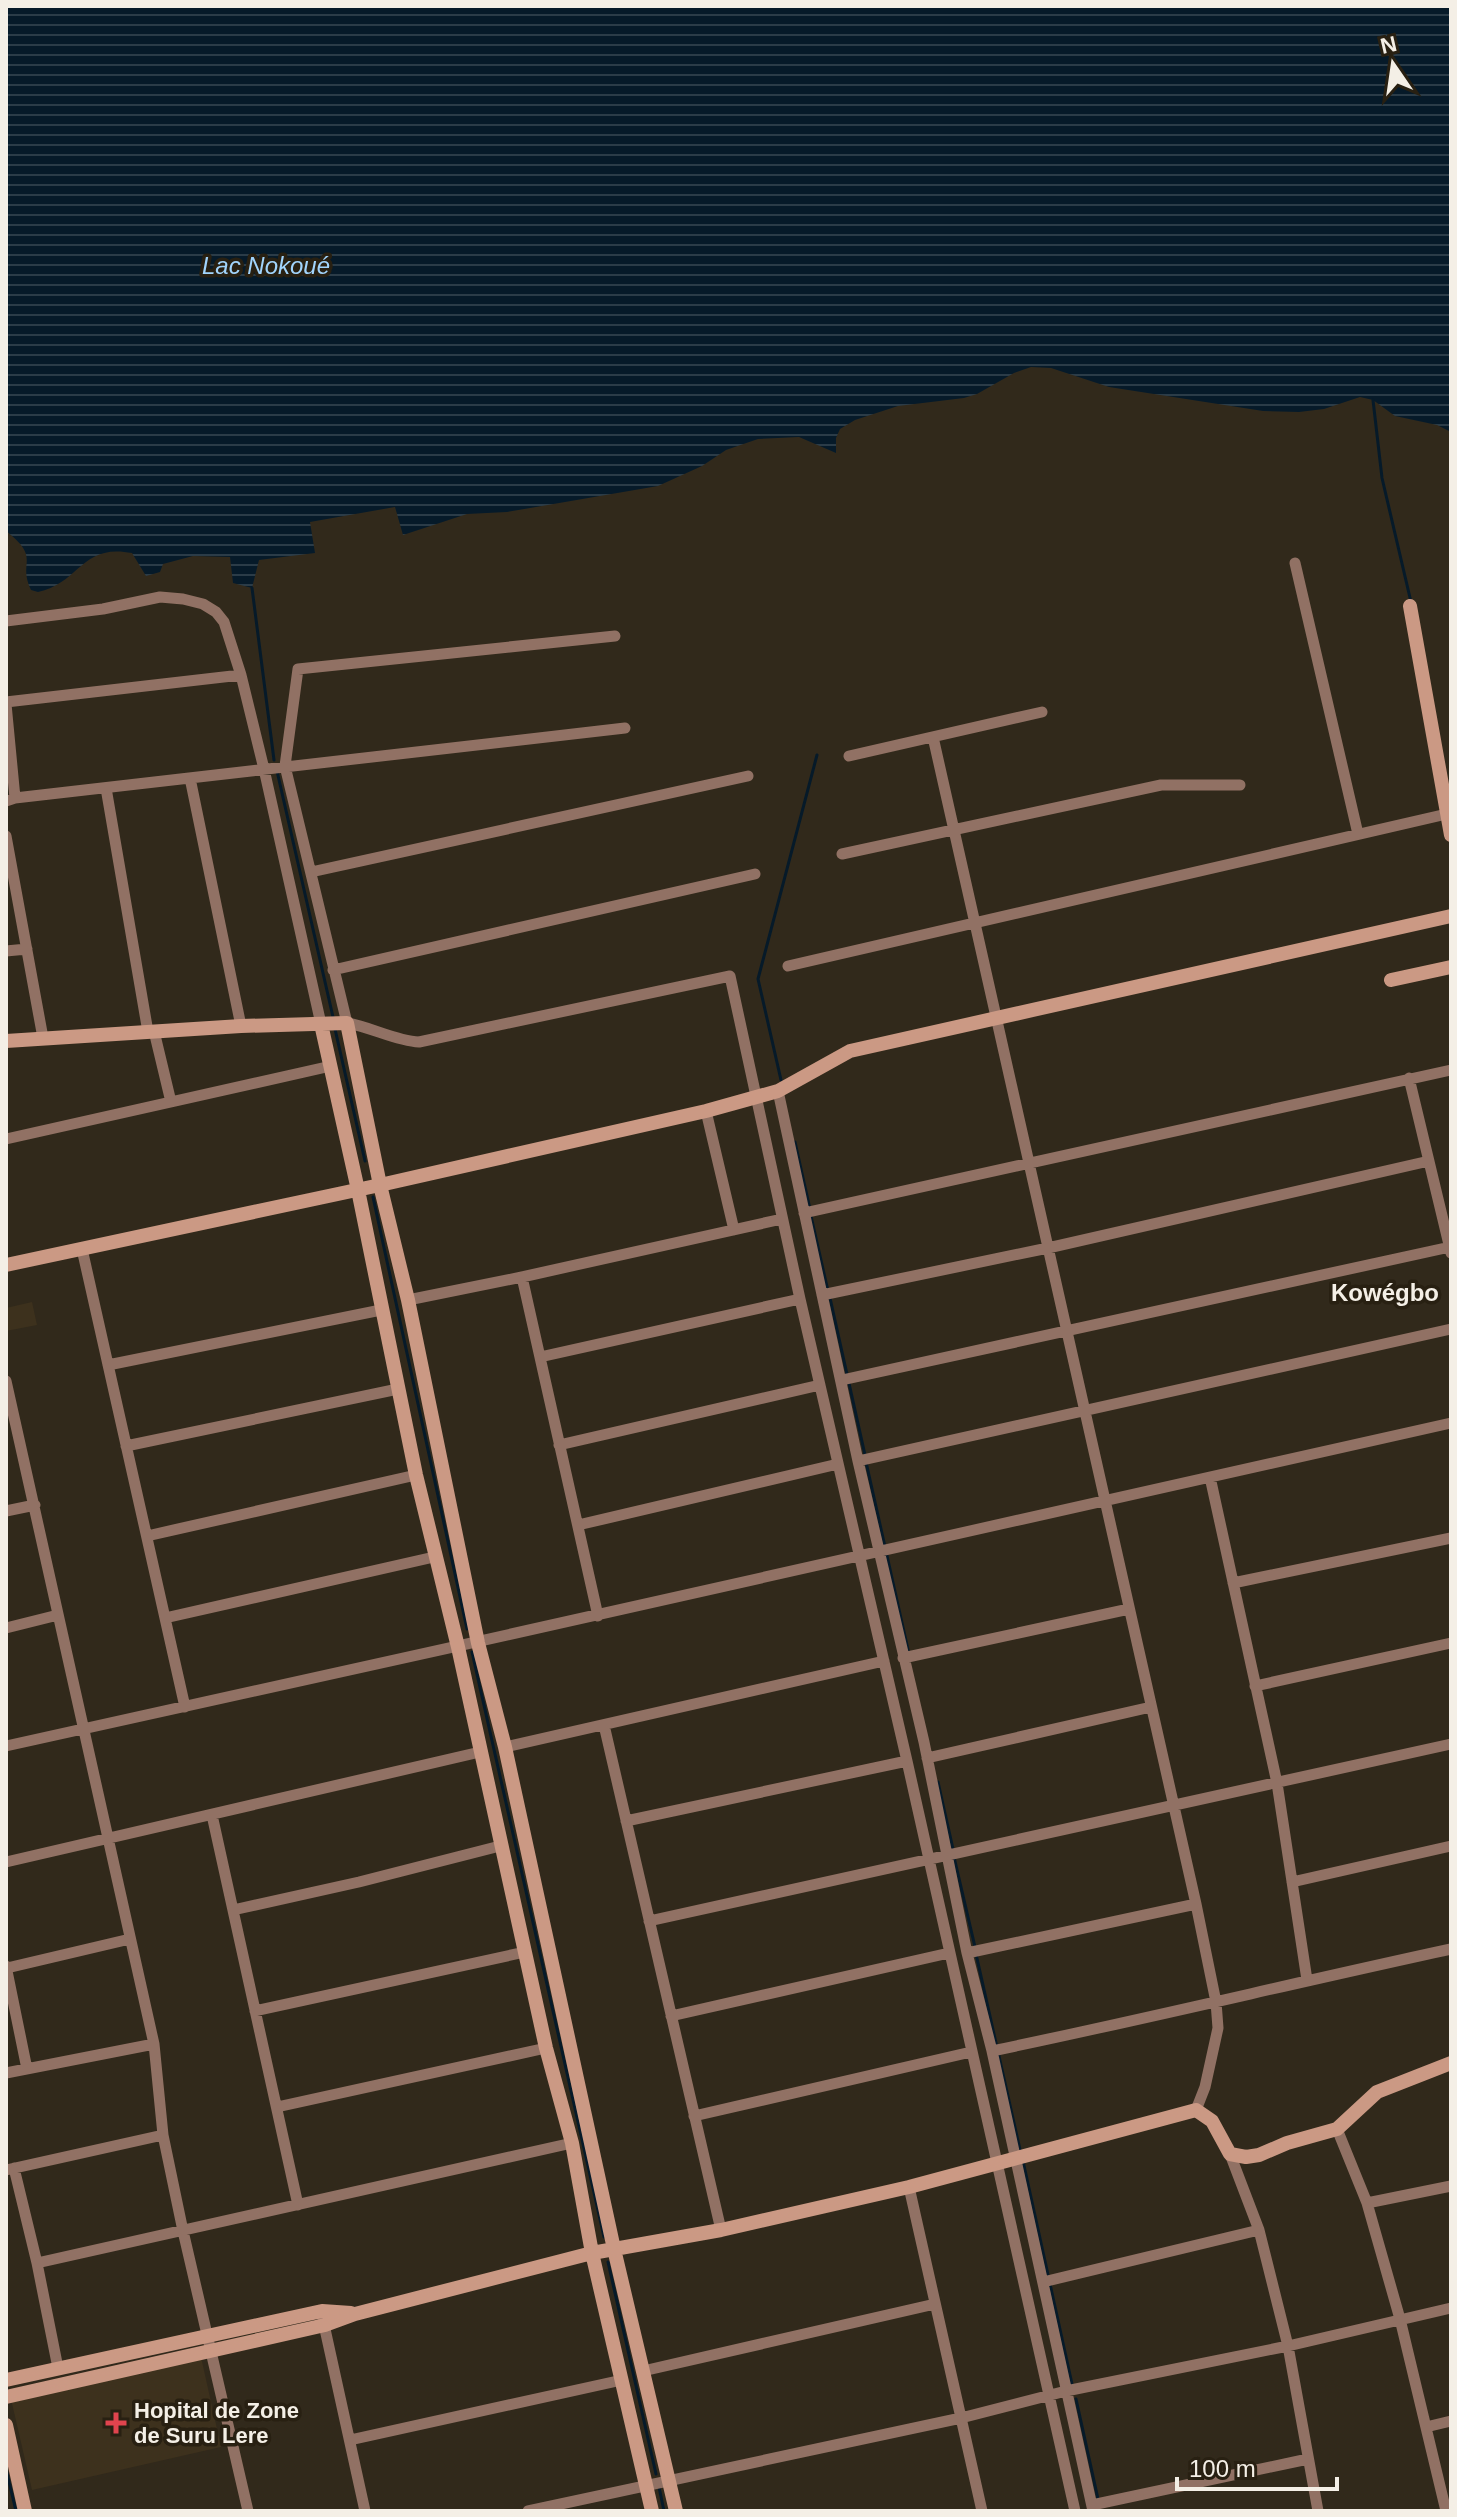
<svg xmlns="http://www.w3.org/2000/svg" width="1457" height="2517" viewBox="0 0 1457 2517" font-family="Arial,sans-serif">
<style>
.built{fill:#3d311d}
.water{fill:url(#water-rules)}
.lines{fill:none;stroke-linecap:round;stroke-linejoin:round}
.stream{stroke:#061a29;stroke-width:3}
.street{stroke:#917164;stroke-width:11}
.secondary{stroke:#cb9984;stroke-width:14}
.health-dot{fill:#e0444e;stroke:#282012;stroke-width:3}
.labels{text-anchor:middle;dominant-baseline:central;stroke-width:7;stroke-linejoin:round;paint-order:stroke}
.poi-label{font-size:22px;font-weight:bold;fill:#f4efe6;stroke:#282012;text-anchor:start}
.water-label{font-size:24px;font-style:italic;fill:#a1d4fc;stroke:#282012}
.neighbourhood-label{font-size:24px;font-weight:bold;fill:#f4efe6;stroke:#282012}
</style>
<defs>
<pattern id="water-rules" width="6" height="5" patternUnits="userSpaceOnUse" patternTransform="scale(2)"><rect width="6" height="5" fill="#061a29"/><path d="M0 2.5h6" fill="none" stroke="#2b3c48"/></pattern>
</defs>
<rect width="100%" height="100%" fill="#31291b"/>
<path class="built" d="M 32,1302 L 37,1325 L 6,1331 L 6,1308 Z
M 201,2357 L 221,2447 L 32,2490 L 11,2399 Z"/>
<path class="water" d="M 6,6 L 1451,6 L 1451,432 L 1437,425 L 1395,416 L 1373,400 L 1360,397 L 1324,409 L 1299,412 L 1263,411 L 1109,387 L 1051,368 L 1031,367 L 1014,373 L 977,394 L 964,398 L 898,406 L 855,420 L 840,429 L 836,438 L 836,453 L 799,437 L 758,439 L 726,450 L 702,466 L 658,486 L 507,512 L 467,514 L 403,535 L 395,507 L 310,522 L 315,553 L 259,560 L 252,588 L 233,583 L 230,557 L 193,556 L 163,564 L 160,572 L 146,576 L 132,553 C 81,543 80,583 38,592 L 31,590 C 17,561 42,559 6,531 Z"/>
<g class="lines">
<path class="stream" d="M 1373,400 L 1382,478 L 1411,602
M 252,588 L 274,760
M 277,771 L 333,1017
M 335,1029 L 365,1161
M 781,1080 L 758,979 L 817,755
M 795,1142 L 810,1209
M 373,1197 L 467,1629
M 811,1216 L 828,1291
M 830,1298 L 865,1455
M 866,1462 L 909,1654
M 472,1652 L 604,2237
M 938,1782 L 953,1849
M 954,1857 L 975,1947
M 976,1954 L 1021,2154
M 1023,2161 L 1072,2384
M 608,2262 L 656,2474
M 1076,2399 L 1098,2499
M 6,2469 L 16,2511
M 659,2487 L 664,2511"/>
<path class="street" d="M 1295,563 L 1358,834
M 6,621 L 103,609 L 160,597 L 183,599 L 203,604 L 216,612 L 224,622 L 241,675 L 264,769 L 321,1024
M 615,636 L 298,669 L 285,766 L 347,1023 C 371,1027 396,1041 419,1042 L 730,976 L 800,1299 L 907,1761 L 1075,2511
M 6,702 L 241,675
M 6,704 L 15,798
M 933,737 L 1196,1904 L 1216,2002 L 1218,2028 L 1205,2087 L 1196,2110
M 849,756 L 1042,712
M 190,778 L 241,1026
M 106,788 L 148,1032
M 6,801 L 15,798 L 625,728
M 6,836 L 43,1038
M 842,854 L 1161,785 L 1240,785
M 311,872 L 748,776
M 6,951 L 27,949
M 788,966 L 1451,813
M 333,970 L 755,874
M 154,1031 L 171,1102
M 1409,1078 L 1451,1253
M 778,1091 L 858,1461 L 924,1742 L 967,1953 L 992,2051 L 1093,2511
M 706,1111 L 734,1230
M 6,1139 L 331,1066
M 804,1213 L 1451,1070
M 82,1249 L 185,1707
M 522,1277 L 598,1616
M 822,1295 L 1048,1248 L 1429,1161
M 408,1300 L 522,1277 L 782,1219
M 540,1357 L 800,1299
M 108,1365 L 381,1310
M 842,1380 L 1450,1247
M 6,1381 L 154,2044 L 163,2135 L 183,2231 L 248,2511
M 559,1445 L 820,1385
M 126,1446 L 398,1389
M 858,1461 L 1451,1329
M 1210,1477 L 1277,1783 L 1307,1980
M 6,1511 L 35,1505
M 578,1525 L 838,1464
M 147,1536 L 416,1475
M 1233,1583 L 1451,1538
M 165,1618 L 434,1557
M 6,1628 L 58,1615
M 903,1658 L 1129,1609
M 1255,1686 L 1451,1643
M 604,1725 L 721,2230
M 6,1746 C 488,1640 969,1532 1451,1423
M 505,1747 L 884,1661
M 927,1758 L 1151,1707
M 212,1815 L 298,2205
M 626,1821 L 907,1761
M 6,1862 L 480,1752
M 1292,1882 L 1451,1846
M 233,1910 L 359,1882 L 500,1846
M 649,1921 L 1451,1744
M 967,1953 L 1196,1904
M 6,1966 L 27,2069
M 7,1968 L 130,1939
M 255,2011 L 525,1952
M 671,2016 L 949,1953
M 992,2051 C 1146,2019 1298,1982 1451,1949
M 6,2073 L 154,2044
M 277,2107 L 546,2048
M 694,2116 L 971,2052
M 1337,2129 L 1367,2203 L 1400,2319 L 1446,2511
M 1230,2154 L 1259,2230 L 1288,2346 L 1318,2511
M 14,2168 L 37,2263 L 58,2368
M 6,2170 L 163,2135
M 909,2187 L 982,2511
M 1367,2203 L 1451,2186
M 37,2263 L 572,2143
M 1043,2282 L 1259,2230
M 323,2320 L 365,2511
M 643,2371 L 935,2304
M 1426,2427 L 1451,2421
M 350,2440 L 622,2380
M 1092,2505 L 1308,2459
M 528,2511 L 961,2418 L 1066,2391 L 1288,2346 L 1451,2308"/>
<path class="secondary" d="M 1410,606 L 1451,835
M 1391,980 L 1451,967
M 321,1024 L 358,1190 L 416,1475 L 458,1647 L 546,2048 L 572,2143 L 592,2253 L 652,2511
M 6,1041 L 241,1026 L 347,1023 L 380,1185 L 408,1300 L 478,1643 L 505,1747 L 614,2249 L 676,2511
M 6,1265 L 380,1185 L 706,1111 L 778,1091 L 850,1051 L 1451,916
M 6,2380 L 322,2311 L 351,2313
M 6,2397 L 325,2325 L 355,2314 L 592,2253 L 721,2230 L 909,2187 L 1196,2110 L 1212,2121 L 1230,2154 L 1246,2157 L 1259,2155 L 1287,2143 L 1337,2129 L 1377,2092 L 1451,2063
M 6,2425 L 25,2511"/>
</g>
<path class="health-dot" d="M112 2411h8v8h8v8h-8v8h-8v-8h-8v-8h8z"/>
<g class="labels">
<g class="poi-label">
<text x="134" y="2410">Hopital de Zone<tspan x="134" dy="25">de Suru Lere</tspan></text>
</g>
<g class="water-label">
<text x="266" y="265">Lac Nokoué</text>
</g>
<g class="neighbourhood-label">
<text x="1385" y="1292">Kowégbo</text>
</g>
</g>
<rect width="1457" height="2517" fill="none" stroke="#f4efe6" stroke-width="16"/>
<g transform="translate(1393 64) rotate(347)" stroke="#282012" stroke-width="6" paint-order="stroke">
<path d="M0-6L14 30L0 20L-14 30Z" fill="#f4efe6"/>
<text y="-12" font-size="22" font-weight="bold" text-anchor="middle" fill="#f4efe6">N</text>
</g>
<path d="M1177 2477v12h160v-12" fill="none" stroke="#f4efe6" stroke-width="4"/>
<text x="1189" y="2477" font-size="24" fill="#f4efe6" stroke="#282012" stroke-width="6" paint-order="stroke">100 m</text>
</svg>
